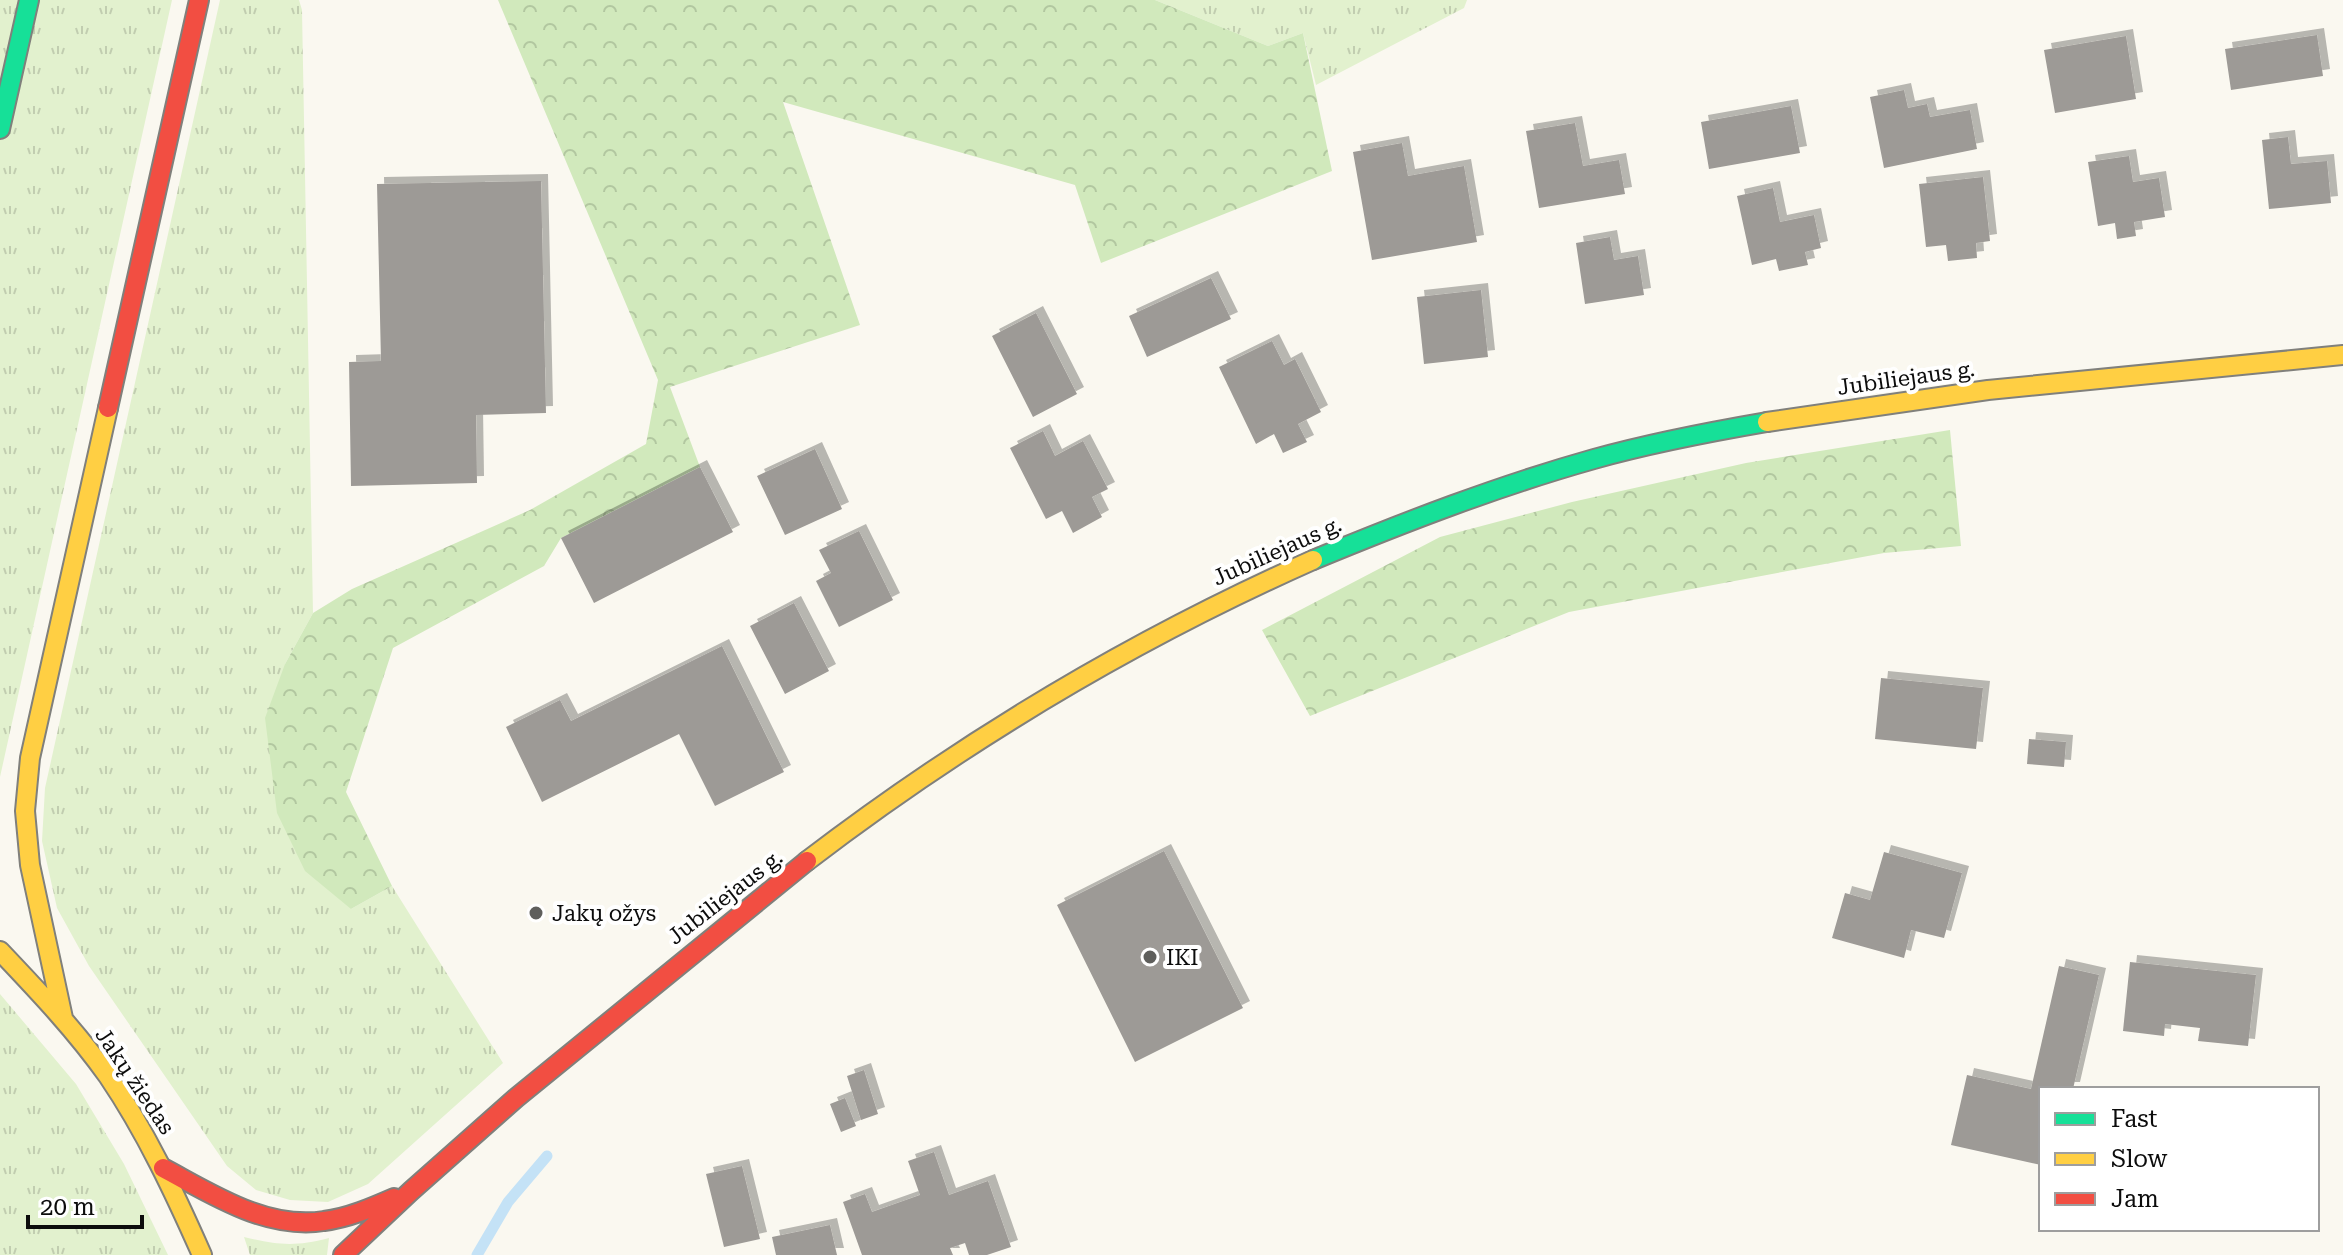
<svg xmlns="http://www.w3.org/2000/svg" width="2343" height="1255" viewBox="0 0 2343 1255" font-family="'Roboto Serif',serif">
<style>
.grass{fill:url(#grass-tufts)}
.forest{fill:url(#forest-crowns)}
.lines{fill:none;stroke-linecap:round;stroke-linejoin:round}
.stream{stroke:#c4e2f6;stroke-width:11}
.building{fill:#9d9a96;filter:url(#shadow)}
.fast-casing{stroke:#80807c;stroke-width:22}
.slow-casing{stroke:#80807c;stroke-width:22}
.jam-casing{stroke:#80807c;stroke-width:22}
.fast{stroke:#16e098;stroke-width:18}
.slow{stroke:#ffcf43;stroke-width:18}
.jam{stroke:#f24e42;stroke-width:18}
.poi-dot{fill:#5f5f5c;stroke:#fff;stroke-width:3}
.labels{text-anchor:middle;dominant-baseline:central;stroke-width:8;stroke-linejoin:round;paint-order:stroke}
.street-label{font-size:22px;fill:#0c0c0c;stroke:#fff}
.poi-label{font-size:22px;fill:#0c0c0c;stroke:#fff;text-anchor:start}
</style>
<defs>
<pattern id="grass-tufts" width="24" height="20" patternUnits="userSpaceOnUse" patternTransform="scale(2)"><rect width="24" height="20" fill="#e2f1ce"/><path d="M3 7l-1-3M5 7V3M7 7l1-3M15 17l-1-3M17 17v-4M19 17l1-3" fill="none" stroke="#c1cdb0"/></pattern>
<pattern id="forest-crowns" width="20" height="18" patternUnits="userSpaceOnUse" patternTransform="scale(2)"><rect width="20" height="18" fill="#d1e9bc"/><path d="M2 6a3 3 0 1 1 6 0M12 15a3 3 0 1 1 6 0" fill="none" stroke="#b2c7a0"/></pattern>
<filter id="shadow"><feDropShadow dx="7" dy="-7" stdDeviation="0" flood-color="#0004"/></filter>
</defs>
<rect width="100%" height="100%" fill="#faf8f0"/>
<path class="grass" d="M 0,0 L 172,0 L 0,777 Z
M 220,0 L 299,0 L 302,10 L 313,613 L 285,664 L 351,909 L 392,886 L 503,1063 L 368,1184 L 328,1202 L 290,1200 L 256,1190 L 227,1166 L 89,966 L 57,908 L 42,841 L 45,788 Z
M 1155,0 L 1467,0 L 1464,8 L 1316,85 L 1303,33 L 1268,46 Z
M 0,994 L 76,1084 L 124,1164 L 168,1255 L 0,1255 Z
M 244,1237 C 278,1245 294,1247 329,1238 L 327,1255 L 250,1255 Z"/>
<path class="forest" d="M 498,0 L 1155,0 L 1268,46 L 1303,33 L 1332,171 L 1101,263 L 1075,185 L 783,102 L 860,325 L 670,387 L 700,467 L 561,538 L 544,566 L 393,648 L 346,792 L 392,886 L 351,909 L 305,871 L 277,813 L 265,718 L 285,664 L 313,613 L 352,589 L 530,510 L 646,444 L 658,380 Z
M 1950,430 L 1961,546 L 1884,553 L 1569,612 L 1310,716 L 1262,630 L 1440,537 L 1572,502 L 1746,463 Z"/>
<g class="lines">
<path class="stream" d="M 477,1255 L 508,1202 L 547,1156"/>
</g>
<path class="building" d="M 2317,35 L 2323,76 L 2231,90 L 2225,49 Z
M 2126,36 L 2136,99 L 2055,113 L 2044,50 Z
M 1904,90 L 1908,108 L 1927,104 L 1930,117 L 1970,110 L 1977,149 L 1884,168 L 1870,97 Z
M 1791,106 L 1800,153 L 1709,169 L 1701,122 Z
M 1575,123 L 1583,166 L 1619,160 L 1625,194 L 1539,208 L 1526,131 Z
M 2288,137 L 2291,164 L 2327,161 L 2331,203 L 2269,209 L 2262,140 Z
M 1402,143 L 1408,176 L 1464,166 L 1477,242 L 1372,260 L 1353,152 Z
M 2129,156 L 2133,182 L 2159,178 L 2165,217 L 2134,222 L 2136,236 L 2117,239 L 2115,223 L 2098,226 L 2088,162 Z
M 1983,177 L 1990,241 L 1976,243 L 1977,258 L 1948,261 L 1946,245 L 1926,247 L 1919,184 Z
M 541,181 L 546,413 L 476,415 L 477,483 L 351,486 L 349,362 L 381,361 L 377,184 Z
M 1773,188 L 1780,222 L 1814,215 L 1821,248 L 1805,252 L 1808,265 L 1779,271 L 1776,259 L 1752,265 L 1737,196 Z
M 1610,237 L 1614,260 L 1638,256 L 1644,295 L 1585,304 L 1576,243 Z
M 1211,278 L 1231,319 L 1147,357 L 1129,316 Z
M 1481,290 L 1488,357 L 1424,364 L 1417,297 Z
M 1036,313 L 1077,394 L 1033,417 L 992,336 Z
M 1272,341 L 1284,365 L 1295,359 L 1321,412 L 1298,424 L 1307,442 L 1283,453 L 1274,434 L 1256,444 L 1219,367 Z
M 1043,431 L 1055,456 L 1083,441 L 1108,489 L 1092,497 L 1102,517 L 1073,533 L 1062,511 L 1046,519 L 1010,448 Z
M 815,449 L 842,509 L 785,535 L 757,476 Z
M 700,467 L 733,532 L 594,603 L 561,538 Z
M 859,531 L 893,600 L 839,627 L 816,581 L 831,573 L 819,550 Z
M 794,603 L 829,671 L 785,694 L 750,626 Z
M 722,646 L 784,772 L 715,806 L 679,734 L 542,802 L 506,727 L 560,700 L 571,721 Z
M 1881,678 L 1983,688 L 1976,749 L 1875,739 Z
M 2029,739 L 2066,742 L 2064,767 L 2027,764 Z
M 1164,851 L 1243,1008 L 1135,1062 L 1057,905 Z
M 1884,852 L 1962,873 L 1944,938 L 1911,930 L 1904,958 L 1832,938 L 1845,893 L 1870,900 Z
M 2130,962 L 2256,975 L 2248,1046 L 2198,1041 L 2200,1028 L 2165,1024 L 2164,1036 L 2123,1031 Z
M 2059,966 L 2099,975 L 2073,1089 L 2041,1089 L 2041,1165 L 1951,1145 L 1967,1075 L 2031,1089 Z
M 864,1070 L 878,1114 L 861,1120 L 847,1076 Z
M 845,1098 L 856,1126 L 841,1132 L 830,1104 Z
M 934,1152 L 949,1195 L 988,1181 L 1011,1247 L 987,1255 L 969,1255 L 965,1243 L 950,1248 L 953,1255 L 862,1255 L 843,1202 L 865,1194 L 872,1212 L 920,1195 L 908,1161 Z
M 742,1166 L 760,1239 L 724,1247 L 706,1174 Z
M 830,1225 L 837,1255 L 776,1255 L 772,1237 Z"/>
<g class="lines">
<g class="fast-casing">
<path id="fast" d="M 0,129 L 29,0
M 1313,560 C 1405,522 1498,486 1594,459 C 1651,443 1709,432 1767,422"/>
</g>
<g class="slow-casing">
<path id="slow" d="M 1767,422 L 1988,390 L 2343,355
M 807,861 C 964,741 1133,640 1313,560
M 0,951 C 38,991 76,1031 108,1076 C 146,1132 175,1194 202,1255
M 63,1018 L 30,865 L 25,811 L 30,758 L 108,408"/>
</g>
<g class="jam-casing">
<path id="jam" d="M 108,408 L 199,0
M 163,1168 C 212,1194 266,1230 324,1221 C 348,1218 371,1208 394,1198
M 343,1255 L 411,1191 L 516,1098 L 807,861"/>
</g>
<use href="#fast" class="fast"/>
<use href="#slow" class="slow"/>
<use href="#jam" class="jam"/>
</g>
<g class="poi-dot">
<circle cx="536" cy="913" r="8"/>
<circle cx="1150" cy="957" r="8"/>
</g>
<g class="labels">
<g class="street-label">
<text transform="translate(1906 378) rotate(-8)">Jubiliejaus g.</text>
<text transform="translate(1277 551) rotate(-24)">Jubiliejaus g.</text>
<text transform="translate(725 897) rotate(-38)">Jubiliejaus g.</text>
<text transform="translate(135 1081) rotate(56)">Jakų žiedas</text>
</g>
<g class="poi-label">
<text x="552" y="913">Jakų ožys</text>
<text x="1166" y="957">IKI</text>
</g>
</g>
<rect x="2039" y="1087" width="280" height="144" fill="#ffffff" stroke="#9e9e9e" stroke-width="2"/>
<rect x="2055" y="1113" width="40" height="12" fill="#16e098" stroke="#9e9e9e" stroke-width="2"/>
<text x="2111" y="1127" font-size="24" fill="#0c0c0c">Fast</text>
<rect x="2055" y="1153" width="40" height="12" fill="#ffcf43" stroke="#9e9e9e" stroke-width="2"/>
<text x="2111" y="1167" font-size="24" fill="#0c0c0c">Slow</text>
<rect x="2055" y="1193" width="40" height="12" fill="#f24e42" stroke="#9e9e9e" stroke-width="2"/>
<text x="2111" y="1207" font-size="24" fill="#0c0c0c">Jam</text>
<path d="M28 1215v12h114v-12" fill="none" stroke="#0c0c0c" stroke-width="4"/>
<text x="40" y="1215" font-size="24" fill="#0c0c0c" stroke="#ffffff" stroke-width="6" paint-order="stroke">20 m</text>
</svg>
